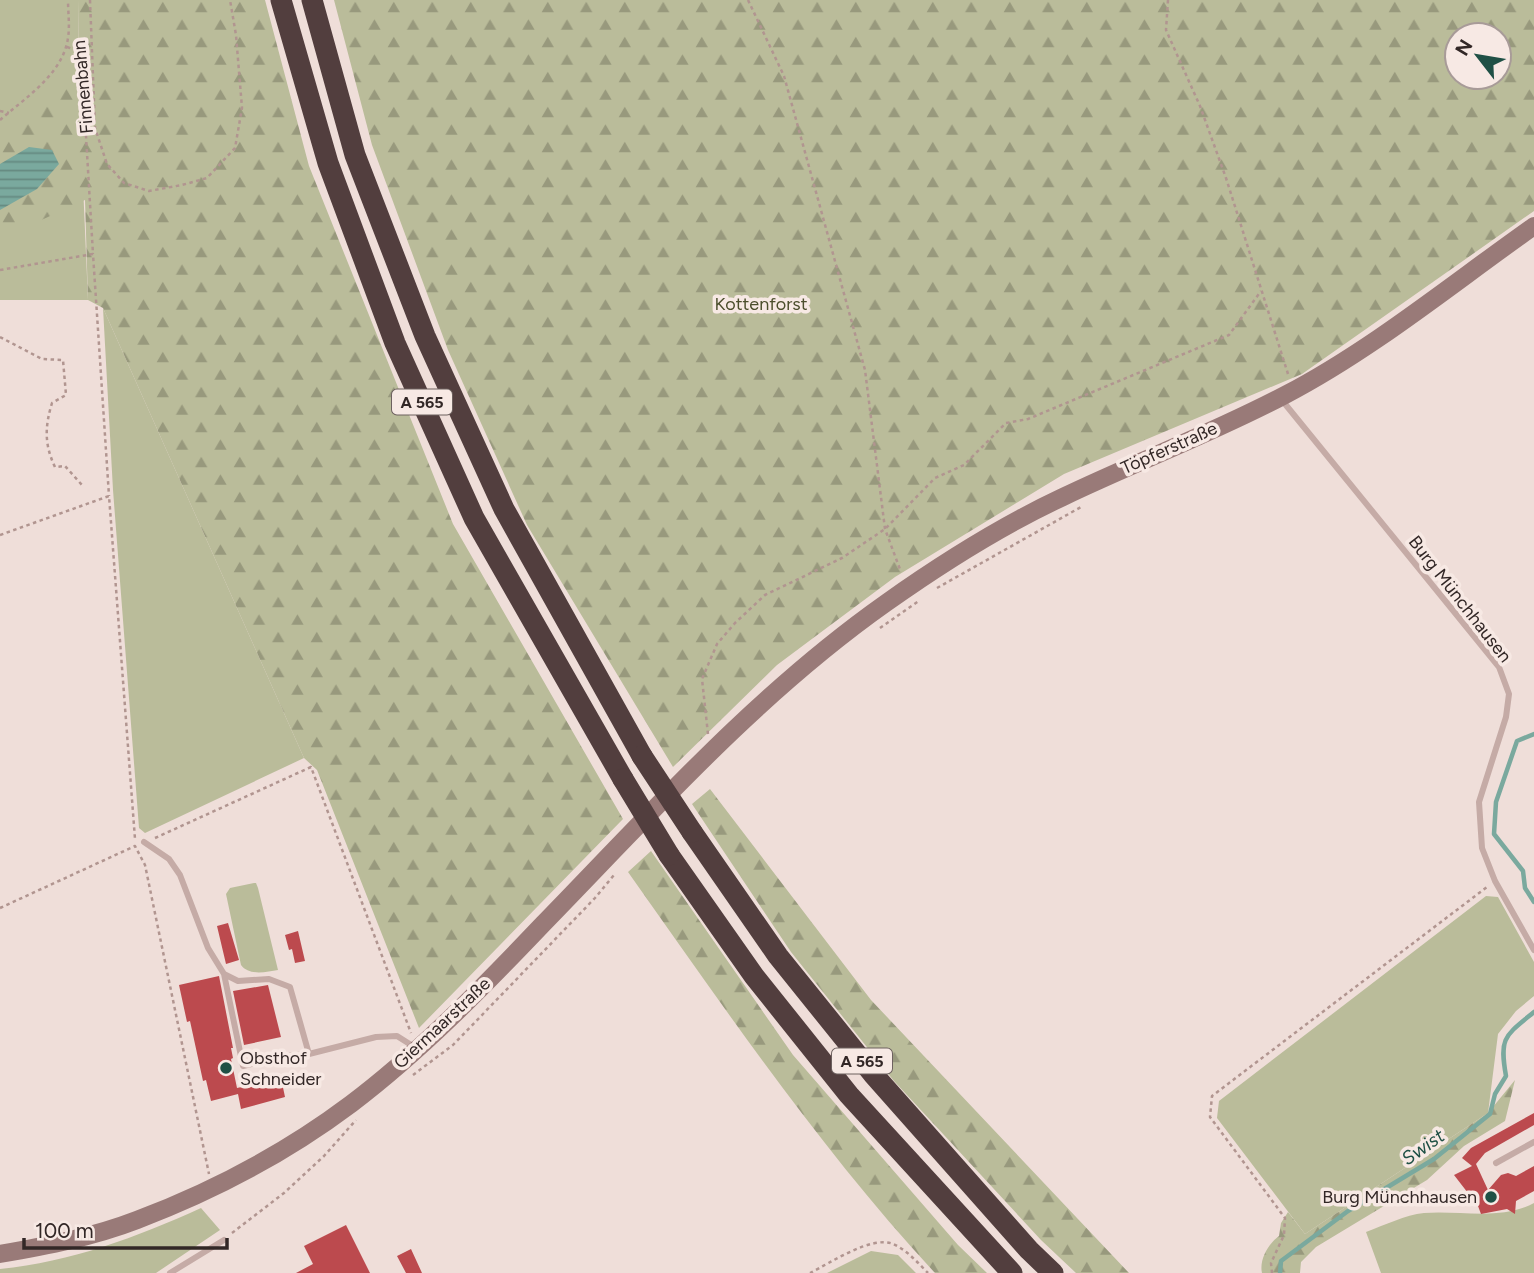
<svg xmlns="http://www.w3.org/2000/svg" width="1534" height="1273" viewBox="0 0 1534 1273" font-family="Figtree,sans-serif">
<style>
.green{fill:#babc9a}
.forest{fill:url(#forest-firs);fill-rule:evenodd}
.water{fill:url(#water-rules)}
.lines{fill:none;stroke-linecap:round;stroke-linejoin:round}
.stream{stroke:#7aa99e;stroke-width:4.5}
.building{fill:#bc4a4e}
.path{stroke:#b19590;stroke-width:2.5;stroke-dasharray:3.5 3.5;stroke-linecap:butt}
.service{stroke:#c5aba6;stroke-width:6}
.secondary{stroke:#997a78;stroke-width:18}
.motorway{stroke:#523e3e;stroke-width:21}
.motorway-bridge{stroke:#523e3e;stroke-width:21}
.poi-dot{fill:#1f5045;stroke:#f7e9e4;stroke-width:2.5}
.labels{text-anchor:middle;dominant-baseline:central;stroke-width:7;stroke-linejoin:round;paint-order:stroke}
.shield{fill:#f7e9e4;stroke:#6d615f;stroke-width:2}
.shield-label{font-size:16px;font-weight:bold;fill:#322726}
.street-label{font-size:18px;fill:#322726;stroke:#f7e9e4}
.park-label{font-size:18px;fill:#4b4e2c;stroke:#f7e9e4}
.poi-label{font-size:18px;fill:#322726;stroke:#f7e9e4;text-anchor:start}
.water-label{font-size:19px;font-style:italic;fill:#1f5045;stroke:#f7e9e4}
</style>
<defs>
<pattern id="forest-firs" width="22" height="20" patternUnits="userSpaceOnUse" patternTransform="scale(1.75)"><rect width="22" height="20" fill="#babc9a"/><path d="M5 1l3.5 6h-7zM16 11l3.5 6h-7z" fill="#98997d"/></pattern>
<pattern id="water-rules" width="6" height="5" patternUnits="userSpaceOnUse" patternTransform="scale(1.75)"><rect width="6" height="5" fill="#7aa99e"/><path d="M0 2.5h6" fill="none" stroke="#658a81"/></pattern>
</defs>
<rect width="100%" height="100%" fill="#efded9"/>
<path class="green" d="M 0,0 L 79,0 L 78,69 L 88,300 L 0,300 Z
M 103,308 L 304,758 L 145,833 L 139,828 L 113,490 Z
M 254,883 L 256,883 L 258,888 L 278,970 C 266,972 249,976 241,965 L 226,894 L 230,888 Z
M 1486,896 L 1498,897 L 1534,962 L 1534,996 L 1516,1011 L 1498,1034 L 1488,1113 L 1305,1234 L 1217,1118 L 1219,1101 Z
M 1534,1203 L 1534,1273 L 1381,1273 L 1366,1232 C 1385,1225 1405,1215 1424,1213 C 1459,1210 1502,1221 1534,1203 Z
M 201,1208 L 220,1230 L 156,1273 L 0,1273 L 0,1269 C 71,1262 137,1237 201,1208 Z
M 871,1251 L 898,1255 L 916,1273 L 827,1273 Z"/>
<path class="forest" d="M 79,0 L 265,0 L 309,166 L 453,524 L 623,819 L 419,1028 L 317,770 L 304,758 L 103,308 L 88,300 L 85,200 L 0,239 L 0,210 L 21,198 L 29,147 L 0,164 L 0,134 L 78,69 Z
M 334,0 L 1534,0 L 1534,211 L 1302,374 L 1064,474 L 895,577 L 777,665 L 673,767 L 527,525 L 448,350 L 372,145 ZM 1457,35 L 1499,35 L 1499,77 L 1457,77 Z
M 710,789 L 871,1000 L 1129,1273 L 1076,1273 L 1041,1240 L 894,1081 L 791,952 L 692,804 Z
M 651,851 L 793,1055 L 958,1245 L 987,1273 L 935,1273 C 821,1150 725,1009 628,872 Z
M 1515,1080 L 1505,1121 L 1464,1146 L 1427,1180 L 1316,1247 L 1301,1262 L 1300,1273 L 1262,1273 C 1259,1260 1268,1244 1279,1236 L 1281,1223 L 1288,1212 L 1305,1234 L 1488,1113 Z"/>
<path class="water" d="M 29,147 L 52,150 L 59,164 L 37,189 L 0,210 L 0,164 Z"/>
<g class="lines">
<path class="stream" d="M 1534,734 L 1517,741 L 1496,802 L 1494,834 L 1523,871 L 1525,888 L 1534,902
M 1280,1273 L 1281,1261 L 1348,1211 L 1434,1159 L 1490,1114 L 1495,1094 L 1506,1076 C 1499,1037 1505,1036 1534,1012"/>
</g>
<path class="building" d="M 228,923 L 239,960 L 226,964 L 217,926 Z
M 298,931 L 305,961 L 295,963 L 292,949 L 289,950 L 285,935 Z
M 219,976 L 233,1048 L 231,1048 L 233,1058 L 231,1059 L 237,1088 L 281,1078 L 285,1097 L 241,1109 L 238,1094 L 211,1101 L 206,1080 L 203,1081 L 190,1021 L 187,1022 L 179,985 Z
M 268,985 L 281,1037 L 244,1045 L 233,991 Z
M 1534,1113 L 1534,1125 L 1485,1153 L 1476,1164 L 1488,1190 L 1501,1175 L 1508,1173 L 1516,1176 L 1534,1166 L 1534,1191 L 1516,1201 L 1515,1214 L 1507,1209 L 1481,1214 L 1478,1206 L 1454,1175 L 1472,1166 L 1462,1158 L 1471,1148 Z
M 346,1225 L 370,1273 L 296,1273 L 313,1264 L 304,1246 Z
M 411,1249 L 422,1273 L 406,1273 L 397,1256 Z"/>
<g class="lines">
<path class="path" d="M 90,0 L 95,128 L 107,164 L 124,183 L 149,191 L 182,185 L 207,178 L 235,148 L 242,108 L 236,35 L 230,0
M 748,0 L 784,76 L 865,370 L 885,529 L 901,572
M 1168,0 L 1166,30 L 1200,106 L 1226,178 L 1288,374
M 67,47 L 81,52 L 93,254
M 0,111 L 9,113
M 0,120 C 25,98 63,74 68,38 C 70,25 68,13 68,0
M 0,270 L 93,254 L 109,496
M 0,337 L 42,359 L 63,360 L 66,395 L 52,403 C 45,426 44,444 55,467 L 65,466 L 82,485
M 0,535 L 109,496 L 135,839
M 937,588 L 1081,507
M 880,628 L 920,600
M 708,734 L 702,679 L 717,644 L 735,623 L 765,595 L 842,558 L 885,529 L 935,478 L 964,465 L 1006,423 L 1028,419 L 1229,335 L 1261,291
M 155,838 L 311,767 L 411,1033
M 0,908 L 135,846 L 145,865 L 209,1174
M 413,1075 L 453,1045 L 595,898 L 614,875
M 232,1233 L 284,1193 L 324,1156 L 356,1120
M 810,1273 C 830,1263 872,1235 893,1244 C 907,1250 917,1262 928,1273
M 1272,1273 L 1271,1263 L 1284,1235 L 1285,1218 L 1210,1117 L 1212,1096 L 1487,887"/>
<path class="service" d="M 1281,399 L 1499,667 L 1509,694 L 1506,717 L 1479,802 L 1482,848 L 1495,881 L 1534,950
M 144,842 L 169,859 L 180,875 L 208,948 L 224,974 L 238,981 L 269,979 L 290,987 L 309,1054
M 224,974 L 243,1066 L 285,1056 L 309,1054 L 376,1037 L 397,1036 L 416,1048
M 1496,1163 L 1534,1142
M 170,1273 L 224,1240"/>
<path class="secondary" d="M 0,1254 C 46,1246 93,1237 137,1220 C 211,1192 287,1152 351,1104 C 421,1051 483,987 543,924 C 652,812 757,694 886,603 C 941,564 1001,526 1063,497 C 1136,462 1213,433 1285,395 C 1373,349 1453,283 1534,226"/>
<path class="motorway" d="M 281,0 L 328,163 L 395,343 L 474,518 L 623,779
M 312,0 L 355,155 L 425,336 L 504,509 L 642,756
M 692,832 L 778,956 L 873,1074 L 1029,1250 L 1053,1273
M 669,855 L 754,976 L 849,1095 L 1012,1273"/>
<path class="motorway-bridge" d="M 642,756 L 692,832
M 623,779 L 669,855"/>
</g>
<g class="poi-dot">
<circle cx="226" cy="1068" r="7"/>
<circle cx="1491" cy="1197" r="7"/>
</g>
<g class="labels">
<g class="shield">
<rect x="392" y="389.5" width="60" height="25" rx="5"/>
<rect x="832" y="1048.5" width="60" height="25" rx="5"/>
</g>
<g class="shield-label">
<text x="422" y="402">A 565</text>
<text x="862" y="1061">A 565</text>
</g>
<g class="street-label">
<text transform="translate(83 87) rotate(-95)">Finnenbahn</text>
<text transform="translate(1169 448) rotate(-24)">Töpferstraße</text>
<text transform="translate(1460 599) rotate(52)">Burg Münchhausen</text>
<text transform="translate(442 1023) rotate(-43)">Giermaarstraße</text>
</g>
<g class="park-label">
<text x="761" y="304">Kottenforst</text>
</g>
<g class="poi-label">
<text x="240" y="1058">Obsthof<tspan x="240" dy="21">Schneider</tspan></text>
<text x="1477" y="1197" text-anchor="end">Burg Münchhausen</text>
</g>
<g class="water-label">
<text transform="translate(1423 1147) rotate(-35)">Swist</text>
</g>
</g>
<g transform="translate(1478 56) rotate(301)"><circle r="33" fill="#f7e9e4" stroke="#a89b98" stroke-width="2"/>
<path d="M0-5L12 26L0 18L-12 26Z" fill="#1f5045"/>
<text y="-10" font-size="19" font-weight="bold" text-anchor="middle" fill="#322726">N</text>
</g>
<path d="M24 1238v10h203v-10" fill="none" stroke="#322726" stroke-width="3.5"/>
<text x="35" y="1238" font-size="21" fill="#322726" stroke="#f7e9e4" stroke-width="5" paint-order="stroke">100 m</text>
</svg>
